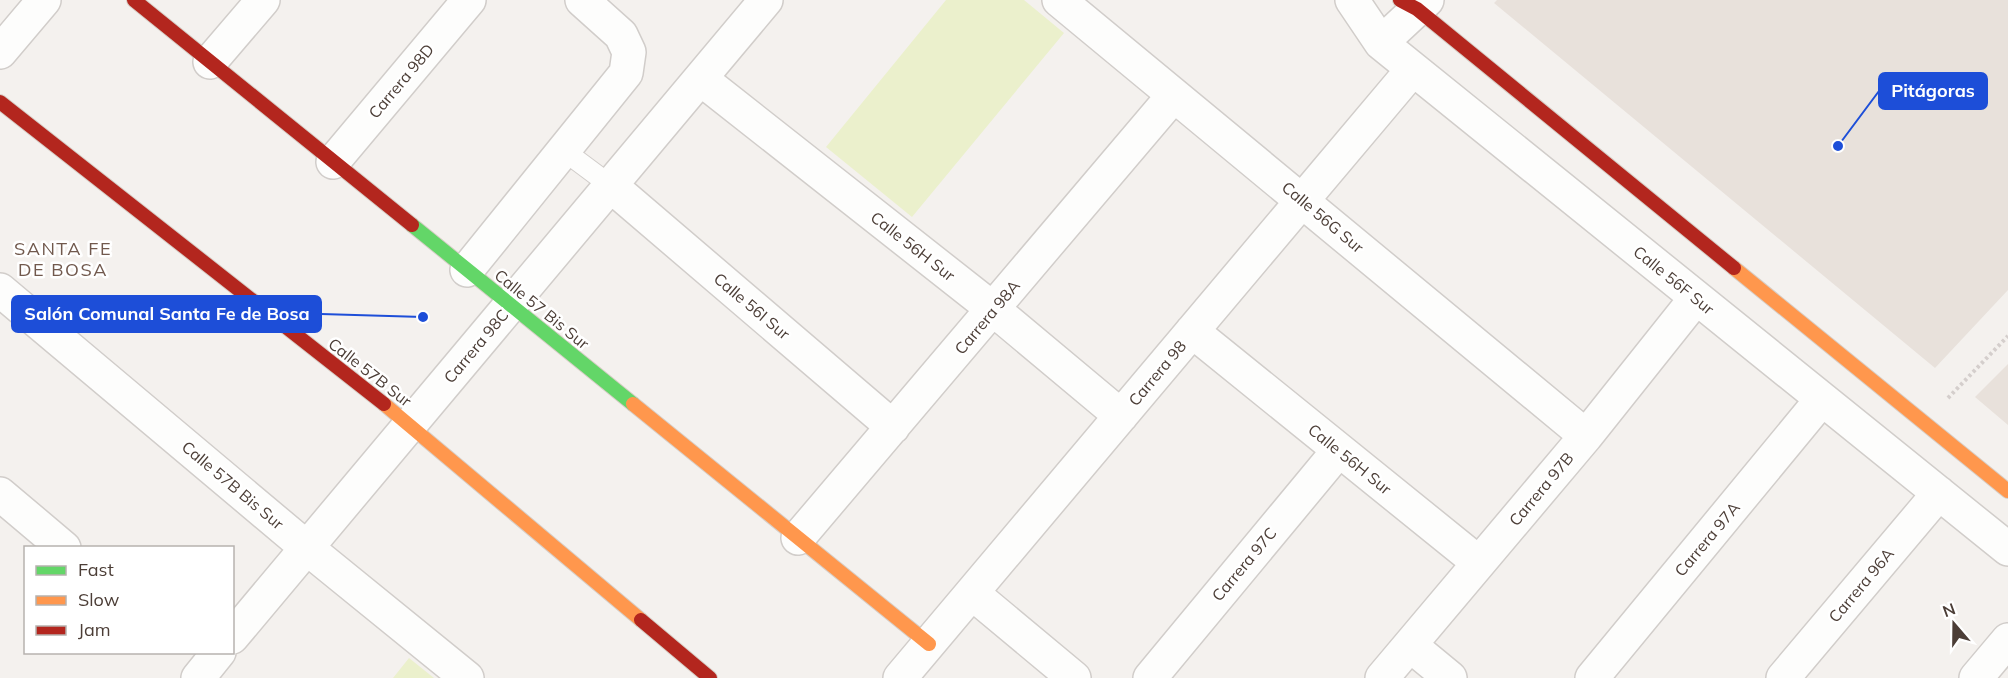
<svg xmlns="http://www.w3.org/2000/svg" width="2008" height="678" viewBox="0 0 2008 678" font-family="Mulish,sans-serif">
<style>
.residential{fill:#e8e1db}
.green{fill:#ebf0cc}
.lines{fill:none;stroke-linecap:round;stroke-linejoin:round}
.lane-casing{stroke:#d1cdca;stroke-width:22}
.street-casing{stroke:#d1cdca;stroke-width:36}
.fast-casing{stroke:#d7cec6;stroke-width:16}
.slow-casing{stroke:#d7cec6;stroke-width:16}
.jam-casing{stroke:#d7cec6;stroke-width:16}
.path{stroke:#d4cecc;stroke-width:4;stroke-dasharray:3 3;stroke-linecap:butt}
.lane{stroke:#fdfdfc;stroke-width:20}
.street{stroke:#fdfdfc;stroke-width:33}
.fast{stroke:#63d668;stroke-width:14}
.slow{stroke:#ff974d;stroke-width:14}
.jam{stroke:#b3261e;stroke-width:14}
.labels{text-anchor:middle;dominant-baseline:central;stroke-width:5;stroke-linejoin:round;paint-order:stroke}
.street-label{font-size:16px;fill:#4c3e37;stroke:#fff}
.neighbourhood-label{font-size:18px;letter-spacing:1.5px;fill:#71594d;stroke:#fff}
.leader{fill:none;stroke:#1d4ed8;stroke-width:2}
.callout-dot{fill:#1d4ed8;stroke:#fff;stroke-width:2}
.callout{fill:#1d4ed8;stroke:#1d4ed8;stroke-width:2}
.callout-label{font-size:18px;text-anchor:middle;font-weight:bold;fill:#fff}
</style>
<rect width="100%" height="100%" fill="#f4f1ee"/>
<path class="residential" d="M 1497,0 L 2008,0 L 2008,290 L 1935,368 L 1494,3 Z
M 2008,364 L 2008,425 L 1975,397 Z"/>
<path class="green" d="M 946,0 L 1024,0 L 1064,33 L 912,217 L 826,147 Z
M 409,658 L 434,678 L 393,678 Z"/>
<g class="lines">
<g class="lane-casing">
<path id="lane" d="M 563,150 L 610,185"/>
</g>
<g class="street-casing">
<path id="street" d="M 1059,0 L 1586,436
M 1352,0 L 1381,43 L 2008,549
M 1381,43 L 1427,0
M 0,52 L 44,0
M 210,62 L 263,0
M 701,79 L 993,309 L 1121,416
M 333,162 L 469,0
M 610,185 L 893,427
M 467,270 L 626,73 L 629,52 L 621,35 L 582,0
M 0,290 L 307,548 L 467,678
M 1192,331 L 1479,563
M 0,494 L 64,548
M 798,538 L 1174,95
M 972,593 L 1074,678
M 232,637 L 766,0
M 1410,645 L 1450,678
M 198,678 L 219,652
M 900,678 L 1413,69
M 1150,678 L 1339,450
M 1382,678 L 1586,436 L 1696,298
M 1592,678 L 1822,399
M 1783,678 L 1939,493
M 1976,678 L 2008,640"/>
</g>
<g class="fast-casing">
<path id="fast" d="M 412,225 L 633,404"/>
</g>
<g class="slow-casing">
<path id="slow" d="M 1734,268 L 2008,491
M 384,404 L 641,620
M 633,404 L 929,644"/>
</g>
<g class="jam-casing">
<path id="jam" d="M 134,0 L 412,225
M 1400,0 L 1417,9 L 1734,268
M 0,102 L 384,404
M 641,620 L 710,678"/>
</g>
<path class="path" d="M 1948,398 L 2008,336"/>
<use href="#lane" class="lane"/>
<use href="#street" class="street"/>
<use href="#fast" class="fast"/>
<use href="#slow" class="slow"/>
<use href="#jam" class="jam"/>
</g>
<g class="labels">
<g class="street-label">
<text transform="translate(401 81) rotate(-50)">Carrera 98D</text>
<text transform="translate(1323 217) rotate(40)">Calle 56G Sur</text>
<text transform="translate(913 246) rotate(38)">Calle 56H Sur</text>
<text transform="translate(1674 280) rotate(39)">Calle 56F Sur</text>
<text transform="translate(752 306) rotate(40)">Calle 56I Sur</text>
<text transform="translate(542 309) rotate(39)">Calle 57 Bis Sur</text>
<text transform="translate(987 317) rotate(-50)">Carrera 98A</text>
<text transform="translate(476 346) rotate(-50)">Carrera 98C</text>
<text transform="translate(370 372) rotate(38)">Calle 57B Sur</text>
<text transform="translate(1157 373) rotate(-50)">Carrera 98</text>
<text transform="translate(1350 459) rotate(39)">Calle 56H Sur</text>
<text transform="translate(233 485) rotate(40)">Calle 57B Bis Sur</text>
<text transform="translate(1541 489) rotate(-50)">Carrera 97B</text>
<text transform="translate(1707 539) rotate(-50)">Carrera 97A</text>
<text transform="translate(1244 564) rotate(-50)">Carrera 97C</text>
<text transform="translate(1861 585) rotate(-50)">Carrera 96A</text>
</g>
<g class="neighbourhood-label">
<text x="63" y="248">SANTA FE<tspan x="63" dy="21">DE BOSA</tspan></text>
</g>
</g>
<path class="leader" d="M1838 146L1879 91M423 317L321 314"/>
<g class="callout-dot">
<circle cx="1838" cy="146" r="6"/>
<circle cx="423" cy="317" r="6"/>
</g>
<g class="callout">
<rect x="1879" y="73" width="108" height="36" rx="6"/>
<rect x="12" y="296" width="309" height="36" rx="6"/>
</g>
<g class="callout-label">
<text x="1933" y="97">Pitágoras</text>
<text x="167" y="320">Salón Comunal Santa Fe de Bosa</text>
</g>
<rect x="24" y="546" width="210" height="108" fill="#ffffff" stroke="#b7b2af" stroke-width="1.5"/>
<rect x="36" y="566" width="30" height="9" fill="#63d668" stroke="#b7b2af" stroke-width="1.5"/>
<text x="78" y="576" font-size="18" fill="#4c3e37">Fast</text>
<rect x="36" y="596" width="30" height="9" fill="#ff974d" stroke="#b7b2af" stroke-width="1.5"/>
<text x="78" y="606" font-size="18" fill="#4c3e37">Slow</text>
<rect x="36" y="626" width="30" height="9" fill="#b3261e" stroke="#b7b2af" stroke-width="1.5"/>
<text x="78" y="636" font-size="18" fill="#4c3e37">Jam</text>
<g transform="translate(1954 624) rotate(340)" stroke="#ffffff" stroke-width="4.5" paint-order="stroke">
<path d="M0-4.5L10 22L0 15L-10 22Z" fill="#4c3e37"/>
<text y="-9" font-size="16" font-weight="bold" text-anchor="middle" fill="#4c3e37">N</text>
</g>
</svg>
